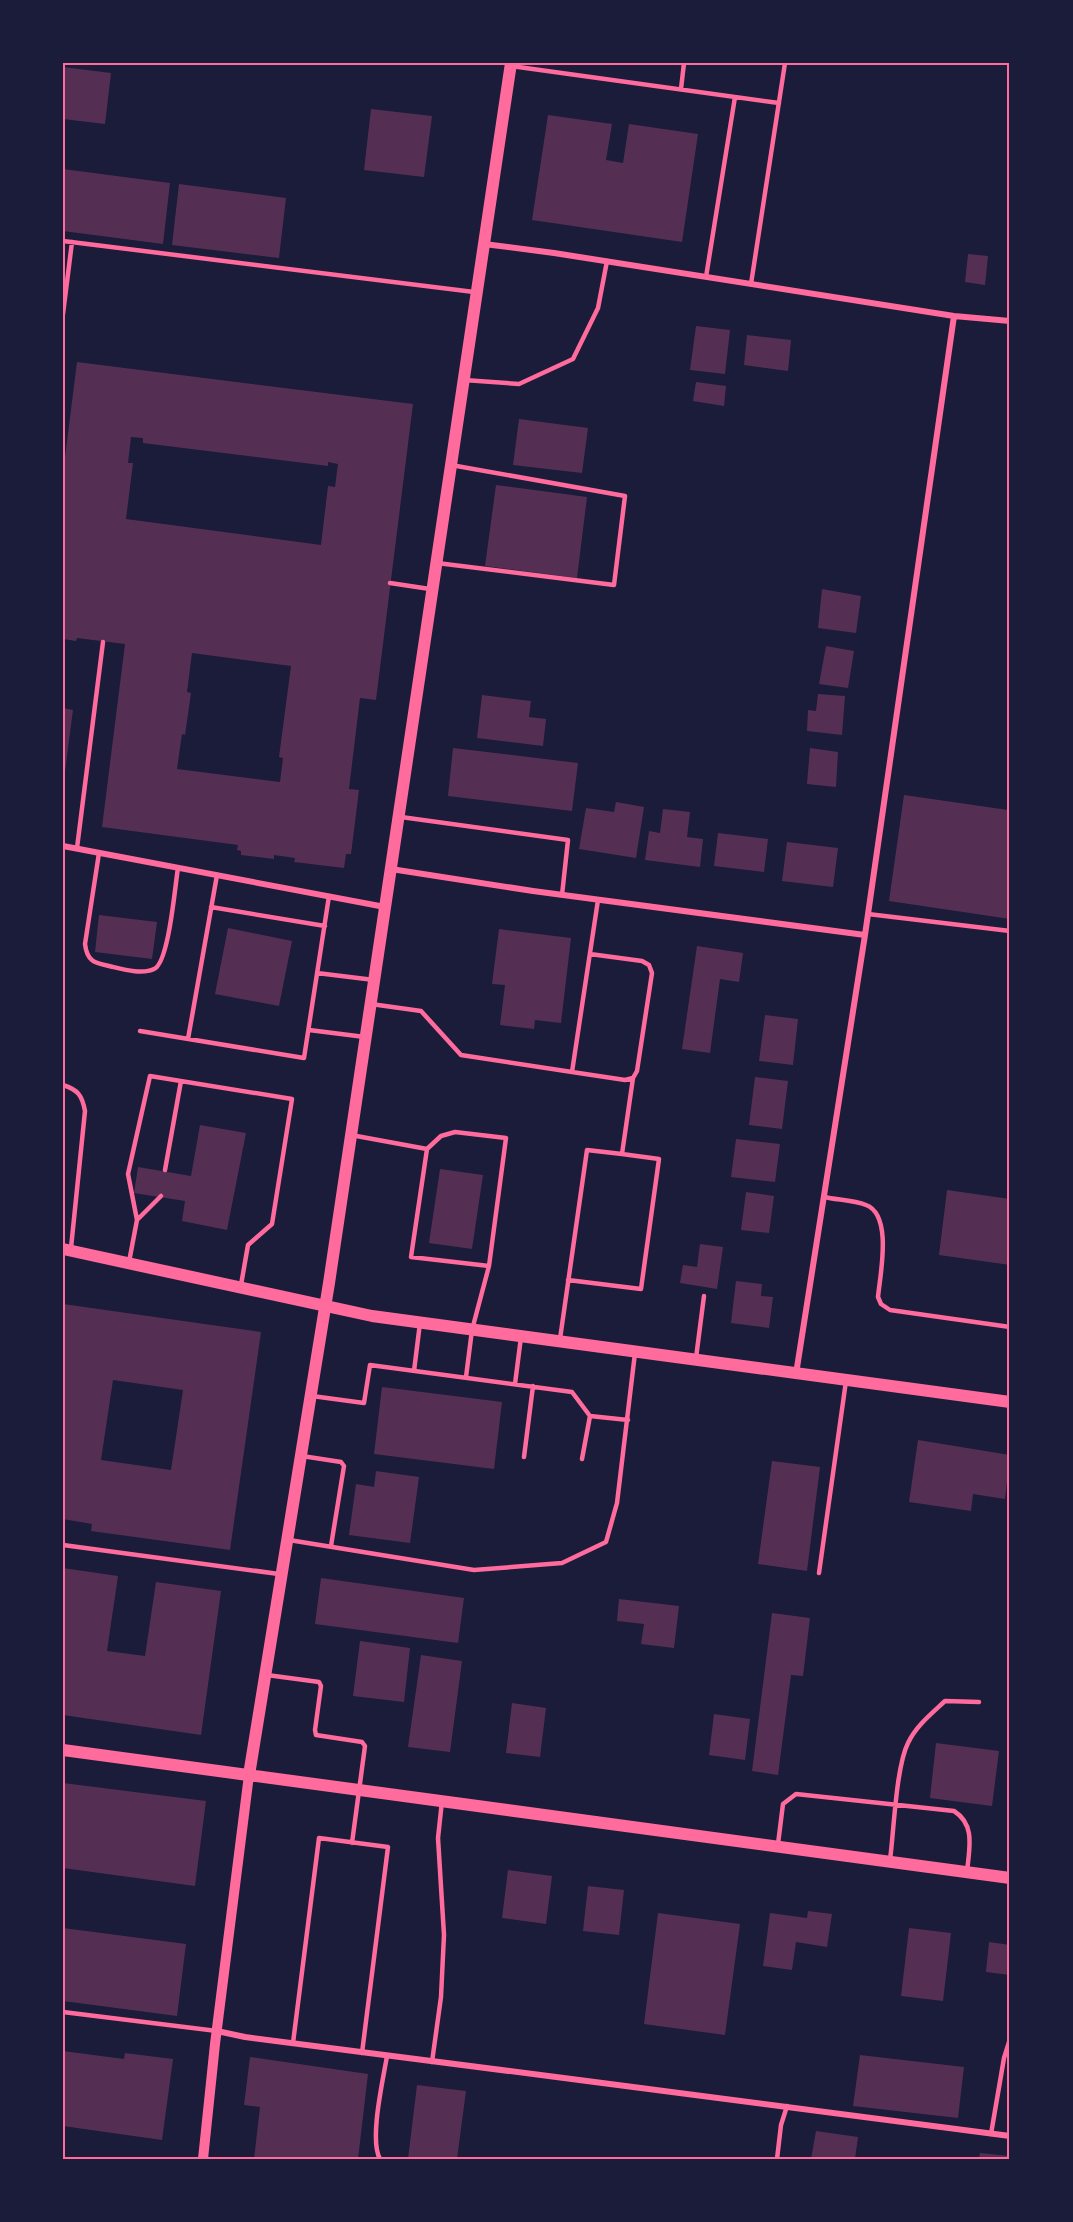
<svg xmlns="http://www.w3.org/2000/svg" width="1073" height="2222" viewBox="0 0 1073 2222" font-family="'PT Serif',serif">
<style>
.building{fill:#542f53;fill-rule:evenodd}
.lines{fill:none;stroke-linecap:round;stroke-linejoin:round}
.service{stroke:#ff6b9d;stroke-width:4.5}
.minor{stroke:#ff6b9d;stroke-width:6}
.tertiary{stroke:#ff6b9d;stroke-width:10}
.secondary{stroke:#ff6b9d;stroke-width:12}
.neatline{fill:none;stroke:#ff6b9d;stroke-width:2}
</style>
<rect width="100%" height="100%" fill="#1b1b3a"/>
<path class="building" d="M 63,67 L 111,73 L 105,124 L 63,119 Z
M 371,109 L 432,116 L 424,177 L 364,170 Z
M 548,115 L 612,124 L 606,160 L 623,163 L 629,124 L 698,134 L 682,242 L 532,220 Z
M 63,169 L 170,183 L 163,244 L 63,231 Z
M 179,184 L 286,198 L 279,258 L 172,245 Z
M 968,254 L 988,256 L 985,285 L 965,282 Z
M 696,326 L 730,330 L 725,374 L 690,370 Z
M 747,335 L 791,340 L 788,371 L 744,365 Z
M 77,362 L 413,404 L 376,700 L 360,698 L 349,789 L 359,790 L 351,854 L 346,854 L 344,868 L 294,862 L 295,858 L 274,855 L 274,859 L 241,855 L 241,851 L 237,850 L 238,845 L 102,827 L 125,644 L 77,638 L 76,641 L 63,639 L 63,473 ZM 131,437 L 143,438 L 143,443 L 328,466 L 328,462 L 338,464 L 335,487 L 328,486 L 321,545 L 126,519 L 133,463 L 128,463 ZM 192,653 L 291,666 L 279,757 L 283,758 L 280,782 L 177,769 L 182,734 L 185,735 L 191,693 L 187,692 Z
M 696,382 L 726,386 L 724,406 L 693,401 Z
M 519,419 L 588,428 L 582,473 L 513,465 Z
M 496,485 L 587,497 L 577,578 L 485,566 Z
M 822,589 L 861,596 L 856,633 L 818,628 Z
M 826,646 L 854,651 L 848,688 L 819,684 Z
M 818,694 L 845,696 L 842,735 L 807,731 L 808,710 L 816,711 Z
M 482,695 L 531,701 L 529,717 L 546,719 L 543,746 L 477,738 Z
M 63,708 L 73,710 L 64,779 L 63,779 Z
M 453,748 L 578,763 L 572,811 L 448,796 Z
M 810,748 L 838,752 L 836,787 L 807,784 Z
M 904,795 L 1008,810 L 1010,803 L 1010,919 L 889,901 Z
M 616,802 L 644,807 L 636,858 L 579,849 L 586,808 L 614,812 Z
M 663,809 L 690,812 L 687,837 L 703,839 L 700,867 L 645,860 L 649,831 L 660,833 Z
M 718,833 L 768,839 L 764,872 L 714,866 Z
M 787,842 L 838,848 L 833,887 L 782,881 Z
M 99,915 L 157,922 L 152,959 L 95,952 Z
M 228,928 L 292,941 L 279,1006 L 215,994 Z
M 499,929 L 571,938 L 561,1023 L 535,1020 L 534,1029 L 500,1025 L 505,985 L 492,984 Z
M 697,946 L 743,953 L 739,982 L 720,979 L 710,1053 L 682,1049 Z
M 765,1015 L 798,1019 L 793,1065 L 759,1061 Z
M 755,1077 L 788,1081 L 782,1129 L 749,1125 Z
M 200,1125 L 246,1133 L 227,1230 L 182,1221 L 185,1201 L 134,1193 L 138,1167 L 191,1176 Z
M 736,1139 L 780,1144 L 775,1182 L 731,1177 Z
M 440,1169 L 483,1175 L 472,1249 L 429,1243 Z
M 947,1190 L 1010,1199 L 1010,1265 L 939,1255 Z
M 746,1192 L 774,1196 L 769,1233 L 741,1230 Z
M 700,1244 L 723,1247 L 717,1289 L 680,1283 L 683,1265 L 697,1267 Z
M 736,1281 L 762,1284 L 761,1296 L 773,1297 L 769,1328 L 731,1323 Z
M 63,1304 L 261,1332 L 230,1550 L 91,1531 L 92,1524 L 63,1519 ZM 113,1380 L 183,1390 L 171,1470 L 101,1460 Z
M 382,1387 L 502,1402 L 494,1469 L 374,1454 Z
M 918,1440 L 1010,1455 L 1005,1499 L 973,1494 L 971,1511 L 909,1502 Z
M 772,1461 L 820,1467 L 807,1571 L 758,1564 Z
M 376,1471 L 419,1477 L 410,1543 L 349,1535 L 356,1484 L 374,1487 Z
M 63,1568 L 118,1576 L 107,1651 L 145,1656 L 156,1582 L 221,1591 L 201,1735 L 63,1715 Z
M 321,1578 L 464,1598 L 458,1643 L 315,1624 Z
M 619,1599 L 679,1606 L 674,1648 L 641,1644 L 644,1624 L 617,1621 Z
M 772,1613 L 810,1618 L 803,1676 L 791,1675 L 778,1775 L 752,1771 Z
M 360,1641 L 410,1648 L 404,1702 L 353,1696 Z
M 421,1655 L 462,1661 L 450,1752 L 408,1747 Z
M 512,1703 L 546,1708 L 540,1757 L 506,1753 Z
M 714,1714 L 750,1719 L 745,1760 L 709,1755 Z
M 936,1743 L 999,1751 L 992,1806 L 930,1798 Z
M 63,1783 L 206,1801 L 195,1886 L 63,1868 Z
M 508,1870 L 552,1876 L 546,1924 L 502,1918 Z
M 588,1886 L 624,1890 L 619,1935 L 583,1931 Z
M 808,1911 L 832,1914 L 827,1947 L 796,1942 L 792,1970 L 763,1966 L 770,1913 L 807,1918 Z
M 658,1913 L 740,1924 L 725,2035 L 644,2024 Z
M 63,1928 L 186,1944 L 177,2016 L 63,2001 Z
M 909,1928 L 951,1933 L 943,2001 L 901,1996 Z
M 989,1942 L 1010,1945 L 1010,1975 L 986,1972 Z
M 63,2051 L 124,2059 L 125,2053 L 173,2059 L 162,2140 L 63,2126 Z
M 860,2055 L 964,2067 L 958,2118 L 853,2106 Z
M 250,2057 L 368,2074 L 358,2159 L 254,2159 L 260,2107 L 244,2105 Z
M 417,2085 L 466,2091 L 457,2159 L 408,2159 Z
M 816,2131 L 858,2137 L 855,2159 L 811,2159 Z
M 980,2153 L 1010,2156 L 1010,2159 L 979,2159 Z"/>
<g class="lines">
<path class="service" d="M 511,66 L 779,103
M 681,89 L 684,63
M 63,241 L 474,292
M 706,277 L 735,97
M 751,284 L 785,63
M 63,314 L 72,242
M 464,380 L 519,384 L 573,359 L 598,308 L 607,261
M 437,563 L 614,585 L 625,496 L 451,465
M 390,583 L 430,589
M 401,817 L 568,840 L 562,895
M 77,848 L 103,642
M 99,853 L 85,944 C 87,961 94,963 109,966 C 122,969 142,975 154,969 C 169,963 175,885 178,868
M 211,907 L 325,926
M 868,914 L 1010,931
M 317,973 L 374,980
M 371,1004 L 421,1011 L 461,1055 L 572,1072 L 598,900
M 309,1030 L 365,1037
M 140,1031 L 304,1058 L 329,896
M 188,1039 L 217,875
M 572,1072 L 625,1080 L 633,1078 L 637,1071 L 652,973 L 649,965 L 642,961 L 590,954
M 63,1085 C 78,1090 82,1095 85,1111 L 71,1248
M 351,1135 L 427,1149 L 411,1257 L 489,1266 L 472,1330 L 466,1377
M 427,1149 L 441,1136 L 455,1132 L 506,1138 L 489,1266
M 165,1170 L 181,1081
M 824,1197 C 837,1200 853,1200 866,1205 C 893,1215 880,1275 878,1297 L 881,1304 L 890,1310 L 1010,1327
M 137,1220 L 161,1196
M 129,1262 L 137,1220 L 128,1174 L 150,1076 L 292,1099 L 272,1224 L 248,1245 L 241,1285
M 568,1280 L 641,1289 L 659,1159 L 622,1154
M 560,1339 L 587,1150 L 622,1154 L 633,1078
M 696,1358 L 704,1296
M 414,1371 L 420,1323
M 515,1384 L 521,1337
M 312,1396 L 364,1403 L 370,1365 L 572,1392 L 590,1416 L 628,1420
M 302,1456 L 341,1462 L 344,1466 L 331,1546
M 524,1457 L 533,1386
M 582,1459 L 590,1416
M 289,1540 L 474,1570 L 562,1563 L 606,1542 L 617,1503 L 635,1353
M 63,1545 L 279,1574
M 819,1573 L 846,1381
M 267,1675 L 319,1682 L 321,1686 L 315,1730 L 316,1735 L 362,1742 L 365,1746 L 352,1843
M 778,1844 L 783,1804 L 796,1794 L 954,1811 C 976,1825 969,1849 967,1872
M 890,1860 C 894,1830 896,1767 908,1743 C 916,1726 931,1714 945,1701 L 979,1702
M 63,2012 L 217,2031
M 293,2043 L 319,1838 L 388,1847 L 362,2053
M 432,2062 L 441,1997 L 444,1935 L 438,1838 L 442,1801
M 991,2134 L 1004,2058 L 1010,2039
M 380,2159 C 369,2140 383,2080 387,2056
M 777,2159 L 781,2125 L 787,2106"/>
<path class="minor" d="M 484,244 L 554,253 L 954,316 L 1010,321
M 63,846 L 385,907
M 391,869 L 533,891 L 865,935
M 796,1374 L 865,935 L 954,316
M 217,2031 L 245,2037 C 500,2071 755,2101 1010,2136"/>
<path class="tertiary" d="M 203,2159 L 215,2044 L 249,1775"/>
<path class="secondary" d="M 63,1249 L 372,1316 L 1010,1402
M 63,1750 L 1010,1878
M 249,1775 L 329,1283 L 511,63"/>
</g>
<rect width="1073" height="2222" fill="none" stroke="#1b1b3a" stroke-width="129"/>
<rect x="64" y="64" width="944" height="2094" class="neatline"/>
</svg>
